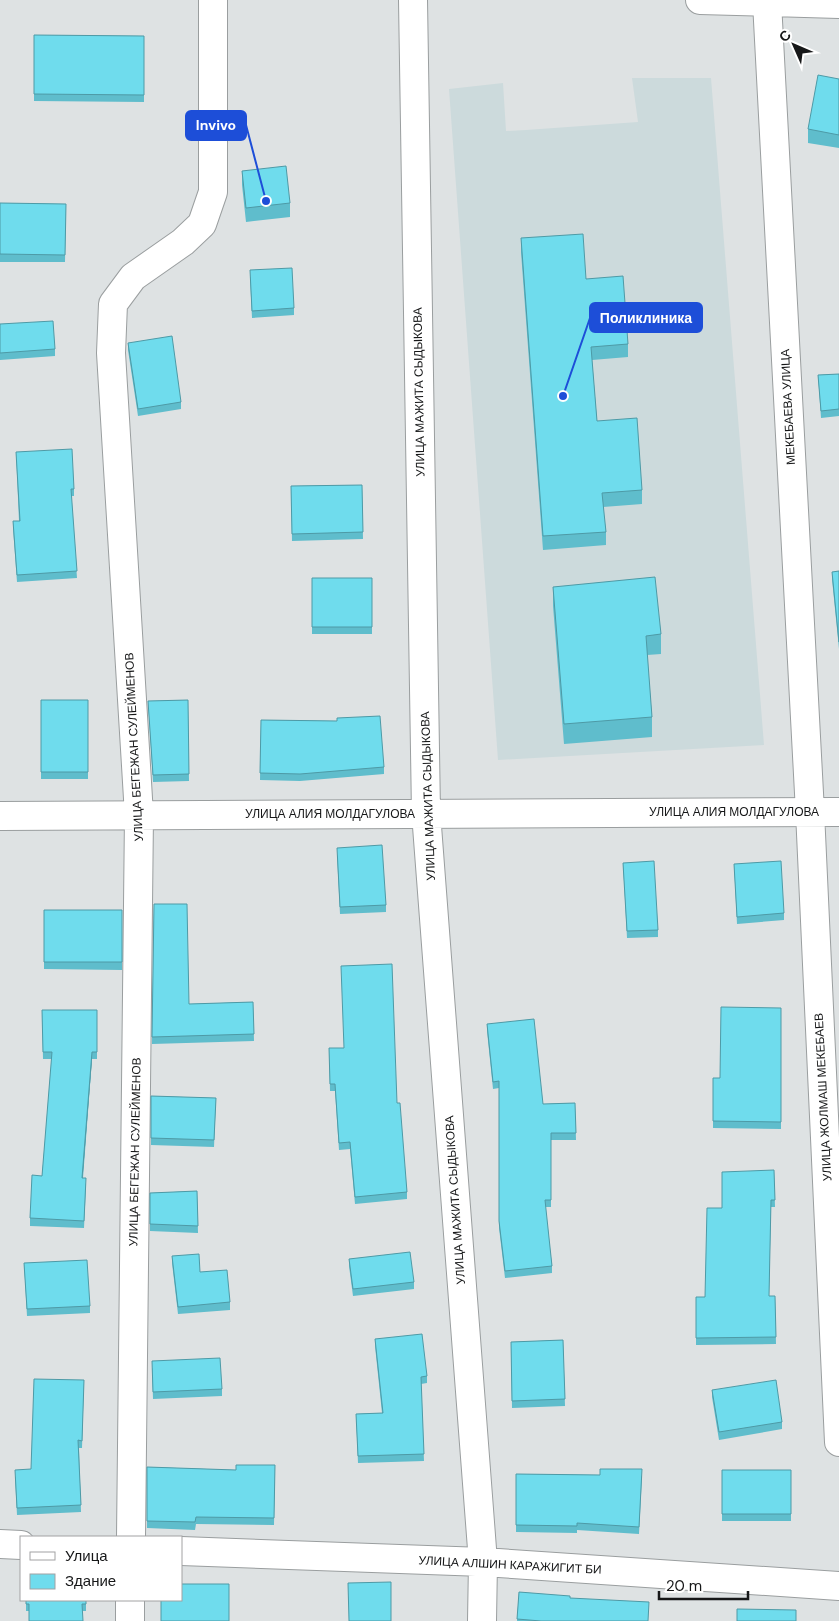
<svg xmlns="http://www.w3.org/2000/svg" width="839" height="1621" viewBox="0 0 839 1621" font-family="'DM Sans',sans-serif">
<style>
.built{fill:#ccdadc}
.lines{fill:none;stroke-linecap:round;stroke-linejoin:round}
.minor-casing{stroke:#9a9e9f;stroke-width:30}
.minor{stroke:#fff;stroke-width:28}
.wall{fill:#5fbdcc}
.shaded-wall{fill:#4e9aa6}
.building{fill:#6fdced;stroke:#4e9aa6}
.labels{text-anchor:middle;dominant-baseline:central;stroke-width:4;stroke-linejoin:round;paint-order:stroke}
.street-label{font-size:12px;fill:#161718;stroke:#fff}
.leader{fill:none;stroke:#1d4ed8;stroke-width:2}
.callout-dot{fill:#1d4ed8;stroke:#fff;stroke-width:2}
.callout{fill:#1d4ed8;stroke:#1d4ed8;stroke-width:2}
.callout-label{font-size:14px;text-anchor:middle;font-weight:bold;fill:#fff}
</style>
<rect width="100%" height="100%" fill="#dee2e3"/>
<path class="built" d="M 632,78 L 711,78 L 764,745 L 498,760 L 449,89 L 503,83 L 506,131 L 526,130 L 638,122 Z"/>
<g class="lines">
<g class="minor-casing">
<path id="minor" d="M 413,0 L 426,813 L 483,1562 L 482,1621
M 700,0 L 839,4
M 767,2 L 810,812 L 839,1442
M 0,816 L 839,812
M 131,1537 L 139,815 L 111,353 L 113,304 L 133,277 L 183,242 L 202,224 L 213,192 L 213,0
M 0,1544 L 21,1545
M 181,1551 L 483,1562 L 839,1586
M 130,1621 L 130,1600"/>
</g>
<use href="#minor" class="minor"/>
</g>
<path class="wall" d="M 34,35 L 144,36 L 144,102 L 34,101 Z
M 839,79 L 839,148 L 808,143 L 808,129 Z
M 242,171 L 290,203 L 290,217 L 246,222 L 242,185 Z
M 0,203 L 66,204 L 65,262 L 0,262 Z
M 521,238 L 586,279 L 628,344 L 628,357 L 592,360 L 597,421 L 642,490 L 642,504 L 603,507 L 606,532 L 606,545 L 543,550 L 521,252 Z
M 250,277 L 294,308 L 294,315 L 252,318 Z
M 0,324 L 55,349 L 55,356 L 0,360 Z
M 128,343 L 181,402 L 181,409 L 138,416 L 128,350 Z
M 839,374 L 839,416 L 821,418 L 818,375 Z
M 16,452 L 74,489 L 74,496 L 71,496 L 77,578 L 17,582 L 13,528 L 13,521 L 19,521 Z
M 362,485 L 363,539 L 292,541 L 291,486 Z
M 839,571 L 839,649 L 832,579 L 832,572 Z
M 312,578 L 372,578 L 372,634 L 312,634 Z
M 553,587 L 661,634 L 661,654 L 647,655 L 652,717 L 652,737 L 564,744 L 553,606 Z
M 41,700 L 88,700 L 88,779 L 41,779 Z
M 188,700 L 189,781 L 153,782 L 148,701 Z
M 261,720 L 337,721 L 384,767 L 384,774 L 300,781 L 260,780 Z
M 337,855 L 386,905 L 386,912 L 340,914 Z
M 623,863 L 658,930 L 658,937 L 627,938 Z
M 734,864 L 784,913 L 784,920 L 737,924 Z
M 154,904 L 189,1004 L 253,1002 L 254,1041 L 152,1044 Z
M 44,910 L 122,910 L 122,970 L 44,969 Z
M 781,1008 L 781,1129 L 713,1128 L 713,1078 L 720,1078 Z
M 42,1010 L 97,1010 L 97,1059 L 92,1059 L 83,1178 L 86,1185 L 84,1228 L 30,1226 L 30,1218 L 42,1176 L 52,1059 L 43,1059 Z
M 487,1024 L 543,1104 L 575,1103 L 576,1140 L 551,1140 L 551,1207 L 545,1207 L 552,1266 L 552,1273 L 505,1278 L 499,1228 L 499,1088 L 493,1089 L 487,1031 Z
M 329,1048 L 397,1103 L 407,1192 L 407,1199 L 355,1204 L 350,1149 L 339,1150 L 335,1091 L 330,1091 Z
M 151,1096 L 216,1098 L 214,1147 L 151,1145 Z
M 774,1170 L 775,1207 L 771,1207 L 769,1296 L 775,1296 L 776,1344 L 696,1345 L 696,1297 L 705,1297 L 722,1208 Z
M 197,1191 L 198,1233 L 150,1231 L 150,1193 Z
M 172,1256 L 200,1272 L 230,1302 L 230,1310 L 178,1314 L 172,1263 Z
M 349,1259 L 414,1282 L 414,1289 L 353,1296 L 349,1266 Z
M 24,1263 L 90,1306 L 90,1313 L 27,1316 Z
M 375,1339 L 427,1376 L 427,1383 L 421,1384 L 424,1461 L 358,1463 L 356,1414 L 382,1413 L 375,1346 Z
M 563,1340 L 565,1406 L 512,1408 L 511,1342 Z
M 152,1368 L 222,1389 L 222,1396 L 153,1399 Z
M 84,1380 L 82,1448 L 79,1448 L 81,1512 L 17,1515 L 15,1477 L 31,1469 Z
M 712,1390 L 782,1422 L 782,1429 L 719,1440 L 712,1397 Z
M 275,1465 L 274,1525 L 196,1524 L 195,1530 L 147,1528 L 147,1467 L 236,1470 Z
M 722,1470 L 791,1470 L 791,1521 L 722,1521 Z
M 516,1474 L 600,1475 L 642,1476 L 639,1534 L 577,1530 L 577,1533 L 516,1532 Z
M 519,1592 L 570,1598 L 648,1621 L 517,1621 Z
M 26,1600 L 86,1600 L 86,1611 L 26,1611 Z"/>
<path class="shaded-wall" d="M 92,1052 L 92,1059 L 82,1185 L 82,1178 Z"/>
<path class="building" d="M 34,35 L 144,36 L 144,95 L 34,94 Z
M 818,75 L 839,79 L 839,135 L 808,129 Z
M 286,166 L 290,203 L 246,208 L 242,171 Z
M 0,203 L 66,204 L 65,255 L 0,254 Z
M 583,234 L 586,279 L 623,276 L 628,344 L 591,347 L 597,421 L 637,418 L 642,490 L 602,493 L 606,532 L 543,536 L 521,238 Z
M 292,268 L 294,308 L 252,311 L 250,270 Z
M 53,321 L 55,349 L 0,353 L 0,324 Z
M 172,336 L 181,402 L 138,409 L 128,343 Z
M 839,374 L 839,409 L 821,411 L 818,375 Z
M 72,449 L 74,489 L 71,489 L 77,571 L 17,575 L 13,521 L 20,521 L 16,452 Z
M 362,485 L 363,532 L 292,534 L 291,486 Z
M 839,571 L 839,642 L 832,572 Z
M 655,577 L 661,634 L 646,636 L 652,717 L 564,724 L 553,587 Z
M 312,578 L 372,578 L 372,627 L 312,627 Z
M 41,700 L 88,700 L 88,772 L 41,772 Z
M 188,700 L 189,774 L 153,775 L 148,701 Z
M 380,716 L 384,767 L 300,774 L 260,773 L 261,720 L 337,721 L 337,718 Z
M 382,845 L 386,905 L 340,907 L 337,848 Z
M 654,861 L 658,930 L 627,931 L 623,863 Z
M 781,861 L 784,913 L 737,917 L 734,864 Z
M 154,904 L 187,904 L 189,1004 L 253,1002 L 254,1034 L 152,1037 Z
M 44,910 L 122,910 L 122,962 L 44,962 Z
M 392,964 L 397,1103 L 400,1103 L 407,1192 L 355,1197 L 350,1142 L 339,1143 L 335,1084 L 330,1084 L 329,1048 L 344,1048 L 341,966 Z
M 721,1007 L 781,1008 L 781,1122 L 713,1121 L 713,1078 L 720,1078 Z
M 42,1010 L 97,1010 L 97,1052 L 92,1052 L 82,1178 L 86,1178 L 84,1221 L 30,1218 L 32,1175 L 42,1176 L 52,1052 L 43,1052 Z
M 534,1019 L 543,1104 L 575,1103 L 576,1133 L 551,1133 L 551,1200 L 545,1200 L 552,1266 L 505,1271 L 499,1221 L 499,1081 L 493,1082 L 487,1024 Z
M 151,1096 L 216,1098 L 214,1140 L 151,1138 Z
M 774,1170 L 775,1200 L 771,1200 L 769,1296 L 775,1296 L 776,1337 L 696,1338 L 696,1297 L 705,1297 L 707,1208 L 722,1208 L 722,1172 Z
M 197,1191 L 198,1226 L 150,1224 L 150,1193 Z
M 410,1252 L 414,1282 L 353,1289 L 349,1259 Z
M 199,1254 L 200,1272 L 227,1270 L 230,1302 L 178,1307 L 172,1256 Z
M 87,1260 L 90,1306 L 27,1309 L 24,1263 Z
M 422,1334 L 427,1376 L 421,1377 L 424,1454 L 358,1456 L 356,1414 L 383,1413 L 375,1339 Z
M 563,1340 L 565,1399 L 512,1401 L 511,1342 Z
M 220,1358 L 222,1389 L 153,1392 L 152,1361 Z
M 34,1379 L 84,1380 L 82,1441 L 78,1440 L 81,1505 L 17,1508 L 15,1470 L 31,1469 Z
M 776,1380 L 782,1422 L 719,1432 L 712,1390 Z
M 236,1465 L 275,1465 L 274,1518 L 196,1517 L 195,1522 L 147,1521 L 147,1467 L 236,1470 Z
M 600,1469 L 642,1469 L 639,1527 L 577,1523 L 577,1526 L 516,1525 L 516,1474 L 600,1475 Z
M 722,1470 L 791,1470 L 791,1514 L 722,1514 Z
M 391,1582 L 391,1621 L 349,1621 L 348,1583 Z
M 181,1584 L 229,1584 L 229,1621 L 161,1621 L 161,1600 L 181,1600 Z
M 519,1592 L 570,1596 L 570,1598 L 649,1602 L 648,1621 L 541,1621 L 517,1619 Z
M 26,1600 L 86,1600 L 86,1604 L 82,1604 L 83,1621 L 29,1621 L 29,1604 L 26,1604 Z
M 737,1609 L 796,1610 L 796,1621 L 737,1621 Z"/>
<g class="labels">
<g class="street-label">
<text transform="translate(419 392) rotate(-91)">УЛИЦА МАЖИТА СЫДЫКОВА</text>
<text transform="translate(788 407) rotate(-93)">МЕКЕБАЕВА УЛИЦА</text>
<text transform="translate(134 747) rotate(-93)">УЛИЦА БЕГЕЖАН СУЛЕЙМЕНОВ</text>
<text transform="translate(428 796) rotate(-92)">УЛИЦА МАЖИТА СЫДЫКОВА</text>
<text x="734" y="812">УЛИЦА АЛИЯ МОЛДАГУЛОВА</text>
<text x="330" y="814">УЛИЦА АЛИЯ МОЛДАГУЛОВА</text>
<text transform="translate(823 1097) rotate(-93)">УЛИЦА ЖОЛМАШ МЕКЕБАЕВ</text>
<text transform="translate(135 1152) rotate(-89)">УЛИЦА БЕГЕЖАН СУЛЕЙМЕНОВ</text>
<text transform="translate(455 1200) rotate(-94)">УЛИЦА МАЖИТА СЫДЫКОВА</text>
<text transform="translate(510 1565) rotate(3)">УЛИЦА АЛШИН КАРАЖИГИТ БИ</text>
</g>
</g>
<path class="leader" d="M266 201L246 125M563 396L590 318"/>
<g class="callout-dot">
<circle cx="266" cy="201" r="5"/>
<circle cx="563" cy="396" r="5"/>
</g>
<g class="callout">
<rect x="186" y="111" width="60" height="29" rx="5"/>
<rect x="590" y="303" width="112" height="29" rx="5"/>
</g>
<g class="callout-label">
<text x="216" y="130">Invivo</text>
<text x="646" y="323">Поликлиника</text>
</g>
<rect x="20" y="1536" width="162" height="65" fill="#ffffff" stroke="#a2a2a3"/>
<rect x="30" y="1552" width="25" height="8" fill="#ffffff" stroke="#a2a2a3"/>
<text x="65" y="1561" font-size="15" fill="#161718">Улица</text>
<rect x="30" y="1574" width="25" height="15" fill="#6fdced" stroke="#a2a2a3"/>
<text x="65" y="1586" font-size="15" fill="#161718">Здание</text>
<g transform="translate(794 45) rotate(315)" stroke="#ffffff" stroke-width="4" paint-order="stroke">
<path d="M0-4L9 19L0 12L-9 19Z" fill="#161718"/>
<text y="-8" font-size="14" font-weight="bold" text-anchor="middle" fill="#161718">С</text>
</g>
<path d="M659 1591v8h89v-8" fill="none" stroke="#161718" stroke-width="2.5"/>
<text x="666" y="1591" font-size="15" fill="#161718" stroke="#ffffff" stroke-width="4" paint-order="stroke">20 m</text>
</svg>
